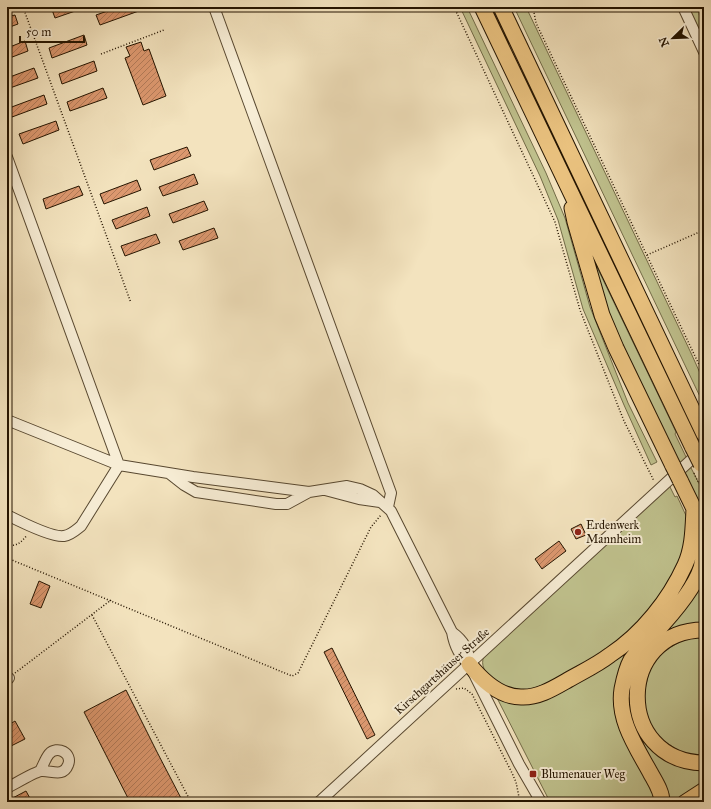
<svg xmlns="http://www.w3.org/2000/svg" width="711" height="809" viewBox="0 0 711 809" font-family="'IM FELL Great Primer',serif">
<style>
.green{fill:#c0c28e;stroke:#726b47}
.cemetery{fill:url(#cemetery-stones);stroke:#726b47}
.building{fill:url(#building-hatch);stroke:#241400}
.lines{fill:none;stroke-linecap:round;stroke-linejoin:round}
.minor-casing{stroke:#584830;stroke-width:12}
.major-casing{stroke:#241400;stroke-width:15}
.highway-casing{stroke:#241400;stroke-width:17}
.path{stroke:#241400;stroke-width:1.5;stroke-dasharray:1 2;stroke-linecap:butt}
.minor{stroke:#f7edd5;stroke-width:10}
.major{stroke:#eac27f;stroke-width:13}
.highway{stroke:#eac27f;stroke-width:15}
.highway-bridge-casing{stroke:#241400;stroke-width:17;stroke-linecap:butt}
.highway-bridge{stroke:#eac27f;stroke-width:15}
.poi-dot{fill:#8f2418;stroke:#f7edd5;stroke-width:1.5}
.labels{text-anchor:middle;dominant-baseline:central;stroke-width:4;stroke-linejoin:round;paint-order:stroke}
.poi-label{font-size:12px;fill:#241400;stroke:#f7edd5;text-anchor:start}
.street-label{font-size:12px;fill:#241400;stroke:#f7edd5}
</style>
<defs>
<pattern id="cemetery-stones" width="16" height="16" patternUnits="userSpaceOnUse"><rect width="16" height="16" fill="#c0c28e"/><path d="M2 7V4a2 2 0 0 1 4 0v3zM10 15v-3a2 2 0 0 1 4 0v3z" fill="#a5a679"/></pattern>
<pattern id="building-hatch" width="6" height="6" patternUnits="userSpaceOnUse"><rect width="6" height="6" fill="#dc986f"/><path d="M-1 1l2-2M0 6l6-6M5 7l2-2" fill="none" stroke="#b27b59"/></pattern>
</defs>
<rect width="100%" height="100%" fill="#f3e3be"/>
<filter id="stains"><feTurbulence type="fractalNoise" baseFrequency=".005" numOctaves="4"/><feColorMatrix values="0 0 0 0 .2 0 0 0 0 .09 0 0 0 0 .02 0 0 0 .5 -.17"/></filter>
<radialGradient id="worn" r=".72"><stop offset=".6" stop-color="#630" stop-opacity="0"/><stop offset="1" stop-color="#630" stop-opacity=".3"/></radialGradient>
<path class="green" d="M 460,7 L 467,7 L 546,173 L 565,218 L 590,307 L 628,403 L 657,462 L 651,465 L 624,405 L 583,309 L 558,220 L 540,176 Z
M 514,7 L 526,7 L 691,353 L 704,382 L 704,405 Z
M 592,261 L 594,261 L 676,432 L 675,434 L 687,459 L 680,465 L 618,341 Z
M 690,466 L 704,493 L 704,523 L 683,473 Z
M 669,485 L 675,497 L 677,496 L 688,520 L 681,566 L 629,636 L 554,684 L 518,693 C 505,686 476,675 484,656 Z
M 697,549 L 692,578 L 618,683 L 651,785 L 656,802 L 550,802 L 496,696 L 507,698 L 606,662 Z
M 704,575 L 704,626 L 654,646 L 638,724 L 704,767 L 704,783 L 675,802 L 668,802 L 632,728 L 627,689 L 638,657 Z
M 704,634 L 704,760 L 658,744 L 640,698 L 649,668 L 659,656 L 671,647 L 685,639 Z"/>
<path class="cemetery" d="M 688,7 L 704,7 L 704,41 Z"/>
<path class="building" d="M 51,7 L 84,7 L 84,8 L 55,18 Z
M 119,7 L 147,7 L 147,8 L 100,25 L 96,15 Z
M 15,15 L 18,24 L 7,28 L 7,17 Z
M 84,35 L 87,45 L 52,58 L 49,48 Z
M 25,41 L 28,51 L 7,59 L 7,48 Z
M 141,42 L 144,51 L 149,49 L 166,96 L 143,105 L 125,58 L 130,56 L 126,47 Z
M 94,61 L 97,71 L 62,84 L 59,74 Z
M 34,68 L 38,78 L 7,89 L 7,78 Z
M 103,88 L 107,98 L 70,111 L 67,102 Z
M 44,95 L 47,104 L 12,117 L 9,108 Z
M 56,121 L 59,130 L 23,144 L 19,134 Z
M 187,147 L 191,156 L 154,170 L 150,160 Z
M 194,174 L 198,184 L 163,196 L 159,187 Z
M 137,180 L 141,190 L 104,204 L 100,194 Z
M 79,186 L 83,195 L 46,209 L 43,199 Z
M 204,201 L 208,210 L 173,223 L 169,214 Z
M 147,207 L 150,216 L 116,229 L 112,220 Z
M 214,228 L 218,238 L 183,250 L 179,241 Z
M 156,234 L 160,243 L 125,256 L 121,246 Z
M 581,524 L 586,535 L 576,539 L 571,529 Z
M 559,541 L 566,551 L 542,569 L 535,559 Z
M 39,581 L 50,586 L 41,608 L 30,604 Z
M 332,648 L 375,735 L 367,739 L 324,652 Z
M 126,690 L 157,752 L 183,802 L 130,802 L 84,712 Z
M 15,721 L 25,739 L 7,748 L 7,726 Z
M 26,791 L 32,802 L 7,802 L 7,801 Z"/>
<g class="lines">
<g class="minor-casing">
<path id="minor" d="M 214,7 L 391,493 L 388,507
M 683,7 L 704,52
M 7,157 L 119,465 L 81,526 C 76,530 71,535 64,536 C 52,538 19,521 7,515
M 7,420 L 119,465 L 193,477 L 309,492 L 347,486 L 360,489 L 373,495 L 391,511 L 452,632 C 454,644 459,656 469,664 L 519,764 L 541,802
M 170,474 L 184,485 L 196,492 L 276,504 L 287,504 L 309,492
M 325,490 L 359,499 L 380,502
M 452,632 C 463,640 470,650 469,664
M 7,680 L 9,678
M 7,788 C 15,784 34,772 41,771 C 51,770 63,778 68,765 C 73,753 57,745 49,754 C 45,759 43,766 40,771
M 319,802 L 704,448"/>
</g>
<g class="major-casing">
<path id="major" d="M 684,802 L 704,789"/>
</g>
<g class="highway-casing">
<path id="highway" d="M 482,7 L 693,448
M 501,7 L 704,434
M 572,208 L 575,222 L 602,315 L 616,348 L 673,466
M 680,480 L 698,517
M 704,630 C 616,630 614,761 704,763
M 469,664 C 481,679 500,697 521,697 C 538,698 554,688 568,680 C 582,672 597,665 610,655 C 642,634 669,600 685,565 C 693,548 693,528 694,509
M 662,802 C 662,792 656,783 651,774 C 637,748 617,720 622,689 C 624,679 626,669 631,660 C 637,651 646,643 653,635 C 669,618 694,590 701,568 C 705,555 704,542 703,529"/>
</g>
<path class="path" d="M 23,7 L 131,303
M 454,7 L 555,222 L 580,310 L 624,421 L 654,481
M 533,7 L 536,23 L 704,375
M 101,54 L 164,30
M 647,255 L 704,230
M 694,473 L 698,482
M 7,545 C 16,547 22,542 27,535
M 7,558 L 292,676 L 298,673 L 371,527 L 381,515
M 92,615 L 191,802
M 15,673 L 111,600
M 456,689 L 464,688 L 472,694 L 512,773 L 516,782 L 520,802"/>
<use href="#minor" class="minor"/>
<use href="#major" class="major"/>
<use href="#highway" class="highway"/>
<g class="highway-bridge-casing">
<path id="highway-bridge" d="M 693,448 L 701,464
M 673,466 L 680,480"/>
</g>
<use href="#highway-bridge" class="highway-bridge"/>
</g>
<g class="poi-dot">
<circle cx="578" cy="532" r="4"/>
<rect x="529" y="770" width="8" height="8" rx="2"/>
</g>
<g class="labels">
<g class="poi-label">
<text x="586" y="525">Erdenwerk<tspan x="586" dy="14">Mannheim</tspan></text>
<text x="541" y="774">Blumenauer Weg</text>
</g>
<g class="street-label">
<text transform="translate(442 671) rotate(-42)">Kirschgartshäuser Straße</text>
</g>
</g>
<rect width="711" height="809" fill="none" stroke="#f3e3be" stroke-width="24"/>
<rect x="8" y="8" width="695" height="793" fill="none" stroke="#241400" stroke-width="2"/>
<rect x="12" y="12" width="687" height="785" fill="none" stroke="#241400"/>
<g transform="translate(673 38) rotate(247)" stroke="#f7edd5" stroke-width="3" paint-order="stroke">
<path d="M0-3L7 15L0 10L-7 15Z" fill="#241400"/>
<text y="-6" font-size="11" font-weight="bold" text-anchor="middle" fill="#241400">N</text>
</g>
<path d="M20 36v6h64v-6" fill="none" stroke="#241400" stroke-width="2"/>
<text x="26" y="36" font-size="12" fill="#241400" stroke="#f7edd5" stroke-width="3" paint-order="stroke">50 m</text>
<rect width="100%" height="100%" filter="url(#stains)"/>
<rect width="100%" height="100%" fill="url(#worn)"/>
</svg>
